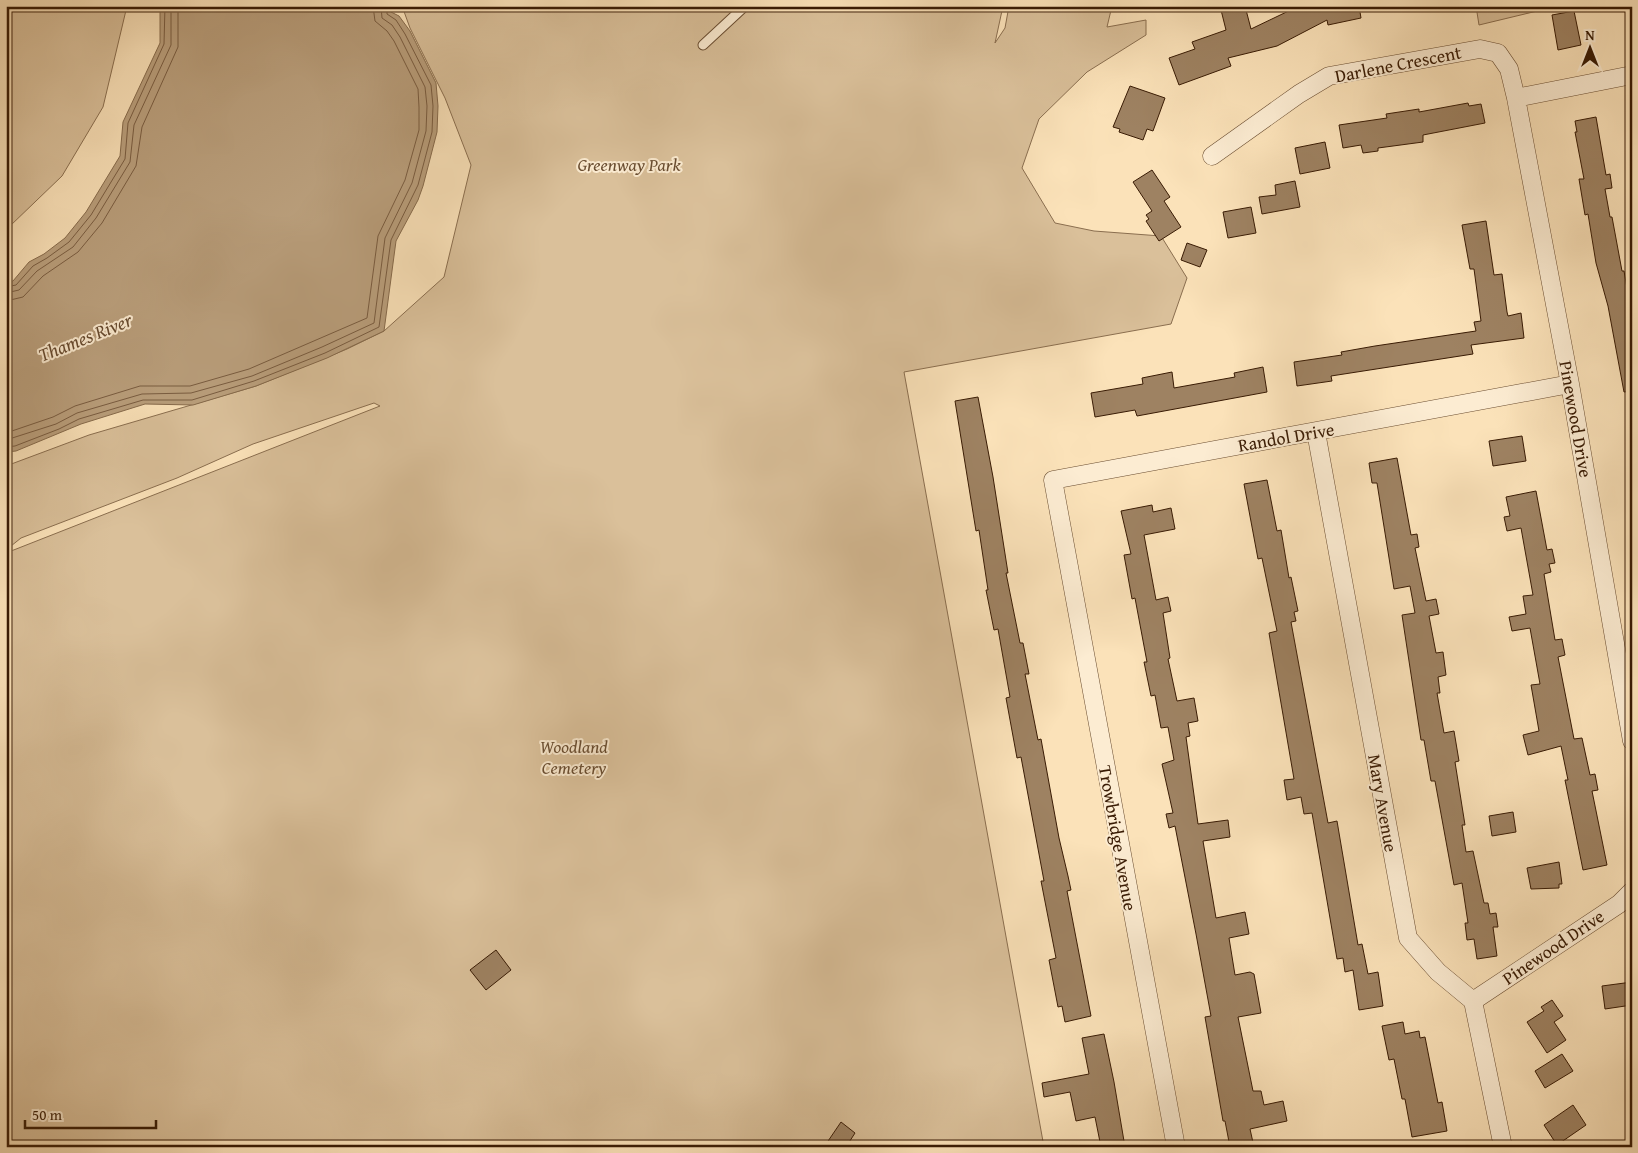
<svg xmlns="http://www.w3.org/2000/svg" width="1638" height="1153" viewBox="0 0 1638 1153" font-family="'Gentium Book Plus',serif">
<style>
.green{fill:#dac09a;stroke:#8a6e4f}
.water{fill:#b99e7b;stroke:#866a4b}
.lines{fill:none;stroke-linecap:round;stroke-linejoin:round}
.shore{stroke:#795c40;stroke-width:1}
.building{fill:#9e8262;stroke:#391b04}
.service-casing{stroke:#6a4d31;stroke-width:11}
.minor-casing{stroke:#6a4d31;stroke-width:19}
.service{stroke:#fcecd2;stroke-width:9}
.minor{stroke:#fcecd2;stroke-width:18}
.labels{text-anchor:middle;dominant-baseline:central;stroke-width:4;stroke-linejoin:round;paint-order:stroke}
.street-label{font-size:18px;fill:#391b04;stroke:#fcecd2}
.park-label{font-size:18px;font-style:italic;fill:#694d31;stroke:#fcecd2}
.water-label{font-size:19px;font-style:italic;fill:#66492e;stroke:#fcecd2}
</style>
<rect width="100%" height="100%" fill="#fbe2b9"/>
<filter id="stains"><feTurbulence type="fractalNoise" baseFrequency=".004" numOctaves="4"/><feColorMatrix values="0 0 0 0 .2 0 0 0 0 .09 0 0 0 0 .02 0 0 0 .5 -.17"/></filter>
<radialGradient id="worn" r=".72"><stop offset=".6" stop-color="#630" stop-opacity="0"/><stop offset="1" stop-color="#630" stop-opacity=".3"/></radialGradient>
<path class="green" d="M 6,6 L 127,6 L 103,107 L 62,176 L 10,226 L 6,227 Z
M 402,6 L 1003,6 L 995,43 L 1005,28 L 1009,6 L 1112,6 L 1107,27 L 1146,20 L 1146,35 L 1087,72 L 1039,119 L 1022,168 L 1055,223 L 1094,231 L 1161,236 L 1187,278 L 1171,324 L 904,372 L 1044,1147 L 6,1147 L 6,553 L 380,406 L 374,403 L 253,444 L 177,478 L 21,538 L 6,550 L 6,466 L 89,435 L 256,386 L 347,349 L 384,331 L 444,277 L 471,165 L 445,98 L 410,28 Z
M 1476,6 L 1558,6 L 1479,25 Z"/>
<path class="water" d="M 160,6 L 392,6 L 391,12 L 399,16 L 410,31 L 436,83 L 438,106 L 437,132 L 423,186 L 418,200 L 396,241 L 384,331 L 327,358 L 256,386 L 193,405 L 145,404 L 81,424 L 16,451 L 6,452 L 6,283 L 13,281 L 29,262 L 44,254 L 65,238 L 86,212 L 120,156 L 123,122 L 160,43 Z"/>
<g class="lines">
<path class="shore" d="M 6,287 L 16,285 L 33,266 L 47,258 L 69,242 L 91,215 L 125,159 L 128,123 L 164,44 L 165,6
M 6,293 L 19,290 L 37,271 L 73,247 L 96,218 L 130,162 L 134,125 L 171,45 L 171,6
M 6,301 L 23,297 L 43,276 L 78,252 L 102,223 L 136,166 L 142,127 L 178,47 L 178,6
M 6,433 L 53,417 L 75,406 L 140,386 L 190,386 L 249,369 L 367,318 L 378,236 L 405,180 L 419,130 L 419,107 L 418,89 L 394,41 L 387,31 L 375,21 L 373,6
M 6,440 L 56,424 L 77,413 L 142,394 L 191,393 L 252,376 L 322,347 L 374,323 L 385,238 L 412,183 L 426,131 L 427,106 L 425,87 L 400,37 L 392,25 L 382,18 L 381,6
M 6,447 L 15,446 L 59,429 L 79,419 L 143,400 L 192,400 L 254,381 L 325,353 L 379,327 L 391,240 L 418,185 L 432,132 L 433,106 L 431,85 L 405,34 L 396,20 L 387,14 L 387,6"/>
</g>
<path class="building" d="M 1220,6 L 1245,6 L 1251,29 L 1299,6 L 1359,6 L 1361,18 L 1328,25 L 1327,20 L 1277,46 L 1228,58 L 1231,66 L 1179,85 L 1169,58 L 1195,49 L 1192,42 L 1226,30 Z
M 1574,11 L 1581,45 L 1558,50 L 1552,15 Z
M 1130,86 L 1165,98 L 1153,131 L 1147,129 L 1143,140 L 1119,132 L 1120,129 L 1113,127 Z
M 1468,103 L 1469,106 L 1481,104 L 1485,123 L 1423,135 L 1423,142 L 1378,148 L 1378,151 L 1363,153 L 1361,145 L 1343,148 L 1339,125 L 1387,118 L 1386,114 L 1419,109 L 1419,112 Z
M 1596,117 L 1606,175 L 1610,174 L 1612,188 L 1605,189 L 1610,217 L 1612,217 L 1622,271 L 1624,271 L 1628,294 L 1632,321 L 1632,391 L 1624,392 L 1608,306 L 1596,263 L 1588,214 L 1585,215 L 1579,179 L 1584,179 L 1575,132 L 1577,132 L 1575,121 Z
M 1325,142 L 1330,168 L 1300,174 L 1295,148 Z
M 1152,170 L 1170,197 L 1164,201 L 1181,227 L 1159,241 L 1146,221 L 1149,219 L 1146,215 L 1152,211 L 1133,182 Z
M 1295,181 L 1300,207 L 1262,214 L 1259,197 L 1276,195 L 1275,185 Z
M 1251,207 L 1256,233 L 1228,238 L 1223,212 Z
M 1486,221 L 1494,275 L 1502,274 L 1507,312 L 1508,316 L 1521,313 L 1524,338 L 1471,345 L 1473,354 L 1331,376 L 1332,381 L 1297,386 L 1294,362 L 1342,355 L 1341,352 L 1375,346 L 1476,331 L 1474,322 L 1481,321 L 1474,269 L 1470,269 L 1462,225 Z
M 1187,243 L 1207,250 L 1200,267 L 1181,260 Z
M 1263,367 L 1267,392 L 1137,416 L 1135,410 L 1095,417 L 1091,393 L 1143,384 L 1142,378 L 1172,372 L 1174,388 L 1235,377 L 1234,373 Z
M 978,397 L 993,477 L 1008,573 L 1006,573 L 1020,643 L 1023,643 L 1029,674 L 1025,674 L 1038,740 L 1041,739 L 1059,838 L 1068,876 L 1071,890 L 1067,891 L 1091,1016 L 1065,1022 L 1062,1006 L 1058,1007 L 1049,960 L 1056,958 L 1041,881 L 1044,881 L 1021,757 L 1017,758 L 1006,698 L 1010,697 L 998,629 L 994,630 L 986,590 L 988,590 L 979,530 L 976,531 L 955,401 Z
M 1522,436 L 1526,461 L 1493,466 L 1489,441 Z
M 1397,458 L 1411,535 L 1417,534 L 1419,547 L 1415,548 L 1426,601 L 1436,599 L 1439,614 L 1429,616 L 1436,653 L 1443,652 L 1446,675 L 1438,677 L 1440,693 L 1437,693 L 1444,733 L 1454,731 L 1459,761 L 1455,762 L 1465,825 L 1462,825 L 1466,852 L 1473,851 L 1484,903 L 1488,903 L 1490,914 L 1496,913 L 1498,927 L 1493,927 L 1497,956 L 1477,959 L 1474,939 L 1467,940 L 1465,923 L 1468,923 L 1462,883 L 1454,885 L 1435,781 L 1431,781 L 1424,740 L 1421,740 L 1402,615 L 1415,613 L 1410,586 L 1394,589 L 1377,483 L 1372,483 L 1369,463 Z
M 1267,480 L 1277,531 L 1281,530 L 1289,578 L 1291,577 L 1298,611 L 1294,612 L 1296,621 L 1291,622 L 1328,823 L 1337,821 L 1358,945 L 1362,944 L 1368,974 L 1378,972 L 1383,1006 L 1359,1010 L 1353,970 L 1345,972 L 1343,958 L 1337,959 L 1312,813 L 1304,814 L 1301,797 L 1287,800 L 1284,780 L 1294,779 L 1269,633 L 1277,631 L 1262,558 L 1258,559 L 1244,484 Z
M 1536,491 L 1547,550 L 1552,549 L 1555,563 L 1549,564 L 1551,572 L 1544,574 L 1555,640 L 1562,639 L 1565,655 L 1558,657 L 1574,739 L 1582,738 L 1590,775 L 1595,774 L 1598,790 L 1592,791 L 1607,865 L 1583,870 L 1565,780 L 1568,780 L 1561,746 L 1528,755 L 1523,735 L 1539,731 L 1531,685 L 1540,684 L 1530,628 L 1512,631 L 1509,617 L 1526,614 L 1523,596 L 1533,595 L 1521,528 L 1507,531 L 1504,517 L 1510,516 L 1506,497 Z
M 1152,505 L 1153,512 L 1171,508 L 1175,529 L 1144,535 L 1156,600 L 1168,597 L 1171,611 L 1163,613 L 1170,658 L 1168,659 L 1177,701 L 1194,698 L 1198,721 L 1188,723 L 1190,736 L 1186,737 L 1198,824 L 1228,820 L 1230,837 L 1203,841 L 1216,918 L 1245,912 L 1249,934 L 1229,938 L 1235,975 L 1250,972 L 1254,974 L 1261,1013 L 1238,1017 L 1253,1091 L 1261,1091 L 1264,1105 L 1283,1101 L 1287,1121 L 1250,1129 L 1254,1147 L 1230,1147 L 1225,1121 L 1223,1121 L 1205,1017 L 1211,1016 L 1196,934 L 1175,826 L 1169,828 L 1166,814 L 1173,813 L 1162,764 L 1174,760 L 1168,727 L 1161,728 L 1155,695 L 1151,696 L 1144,662 L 1147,662 L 1135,598 L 1132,599 L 1124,555 L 1131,554 L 1121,511 Z
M 1513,812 L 1516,832 L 1492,836 L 1489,816 Z
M 1559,862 L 1562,884 L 1559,884 L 1559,888 L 1531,889 L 1527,868 Z
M 496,950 L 511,970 L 486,990 L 470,970 Z
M 1632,982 L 1632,1005 L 1605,1009 L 1602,986 Z
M 1552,1000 L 1563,1016 L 1554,1022 L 1566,1040 L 1547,1053 L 1527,1022 L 1544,1011 L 1541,1007 Z
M 1403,1022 L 1405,1034 L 1419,1031 L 1420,1038 L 1425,1037 L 1438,1103 L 1442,1102 L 1447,1131 L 1412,1137 L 1405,1099 L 1402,1099 L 1394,1059 L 1389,1060 L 1382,1026 Z
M 1104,1034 L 1114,1082 L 1125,1147 L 1101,1147 L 1095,1117 L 1076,1121 L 1070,1092 L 1044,1097 L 1042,1083 L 1089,1074 L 1082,1038 Z
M 1562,1054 L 1573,1071 L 1545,1088 L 1535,1071 Z
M 1573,1105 L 1586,1125 L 1557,1145 L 1544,1125 Z
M 841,1122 L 855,1133 L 846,1147 L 824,1147 Z"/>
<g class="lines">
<g class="service-casing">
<path id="service" d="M 703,45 L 745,6"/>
</g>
<g class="minor-casing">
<path id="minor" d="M 1516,98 L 1632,75
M 1212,156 L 1299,94 L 1329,76 L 1480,49 L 1498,53 L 1509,69 L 1516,98 L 1570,384 L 1632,741
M 1316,432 L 1408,938 L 1438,972 L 1473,1001 L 1503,1147
M 1473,1001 L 1619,904 L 1632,891
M 1176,1147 L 1053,480 L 1570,384"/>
</g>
<use href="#service" class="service"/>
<use href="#minor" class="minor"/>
</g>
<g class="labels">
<g class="street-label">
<text transform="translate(1398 64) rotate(-11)">Darlene Crescent</text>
<text transform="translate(1576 419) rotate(80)">Pinewood Drive</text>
<text transform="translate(1286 437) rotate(-10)">Randol Drive</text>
<text transform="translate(1383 803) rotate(80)">Mary Avenue</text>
<text transform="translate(1118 838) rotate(80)">Trowbridge Avenue</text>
<text transform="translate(1553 947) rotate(-34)">Pinewood Drive</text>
</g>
<g class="park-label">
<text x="629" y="164">Greenway Park</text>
<text x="574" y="746">Woodland<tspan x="574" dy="21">Cemetery</tspan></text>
</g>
<g class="water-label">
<text transform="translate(85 337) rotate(-22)">Thames River</text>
</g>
</g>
<rect width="1638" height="1153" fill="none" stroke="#fbe2b9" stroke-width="25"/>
<rect x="8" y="8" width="1623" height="1138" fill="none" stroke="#391b04" stroke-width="2.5"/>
<rect x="12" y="12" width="1613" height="1128" fill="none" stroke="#391b04"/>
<g transform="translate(1590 48)" stroke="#fcecd2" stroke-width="4" paint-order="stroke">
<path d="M0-4L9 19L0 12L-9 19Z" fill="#391b04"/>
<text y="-8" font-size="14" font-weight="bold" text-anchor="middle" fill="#391b04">N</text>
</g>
<path d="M25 1120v8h131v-8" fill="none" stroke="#391b04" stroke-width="2.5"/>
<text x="32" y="1120" font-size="15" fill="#391b04" stroke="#fcecd2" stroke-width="4" paint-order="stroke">50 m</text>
<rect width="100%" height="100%" filter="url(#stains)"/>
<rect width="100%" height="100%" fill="url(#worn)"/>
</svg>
